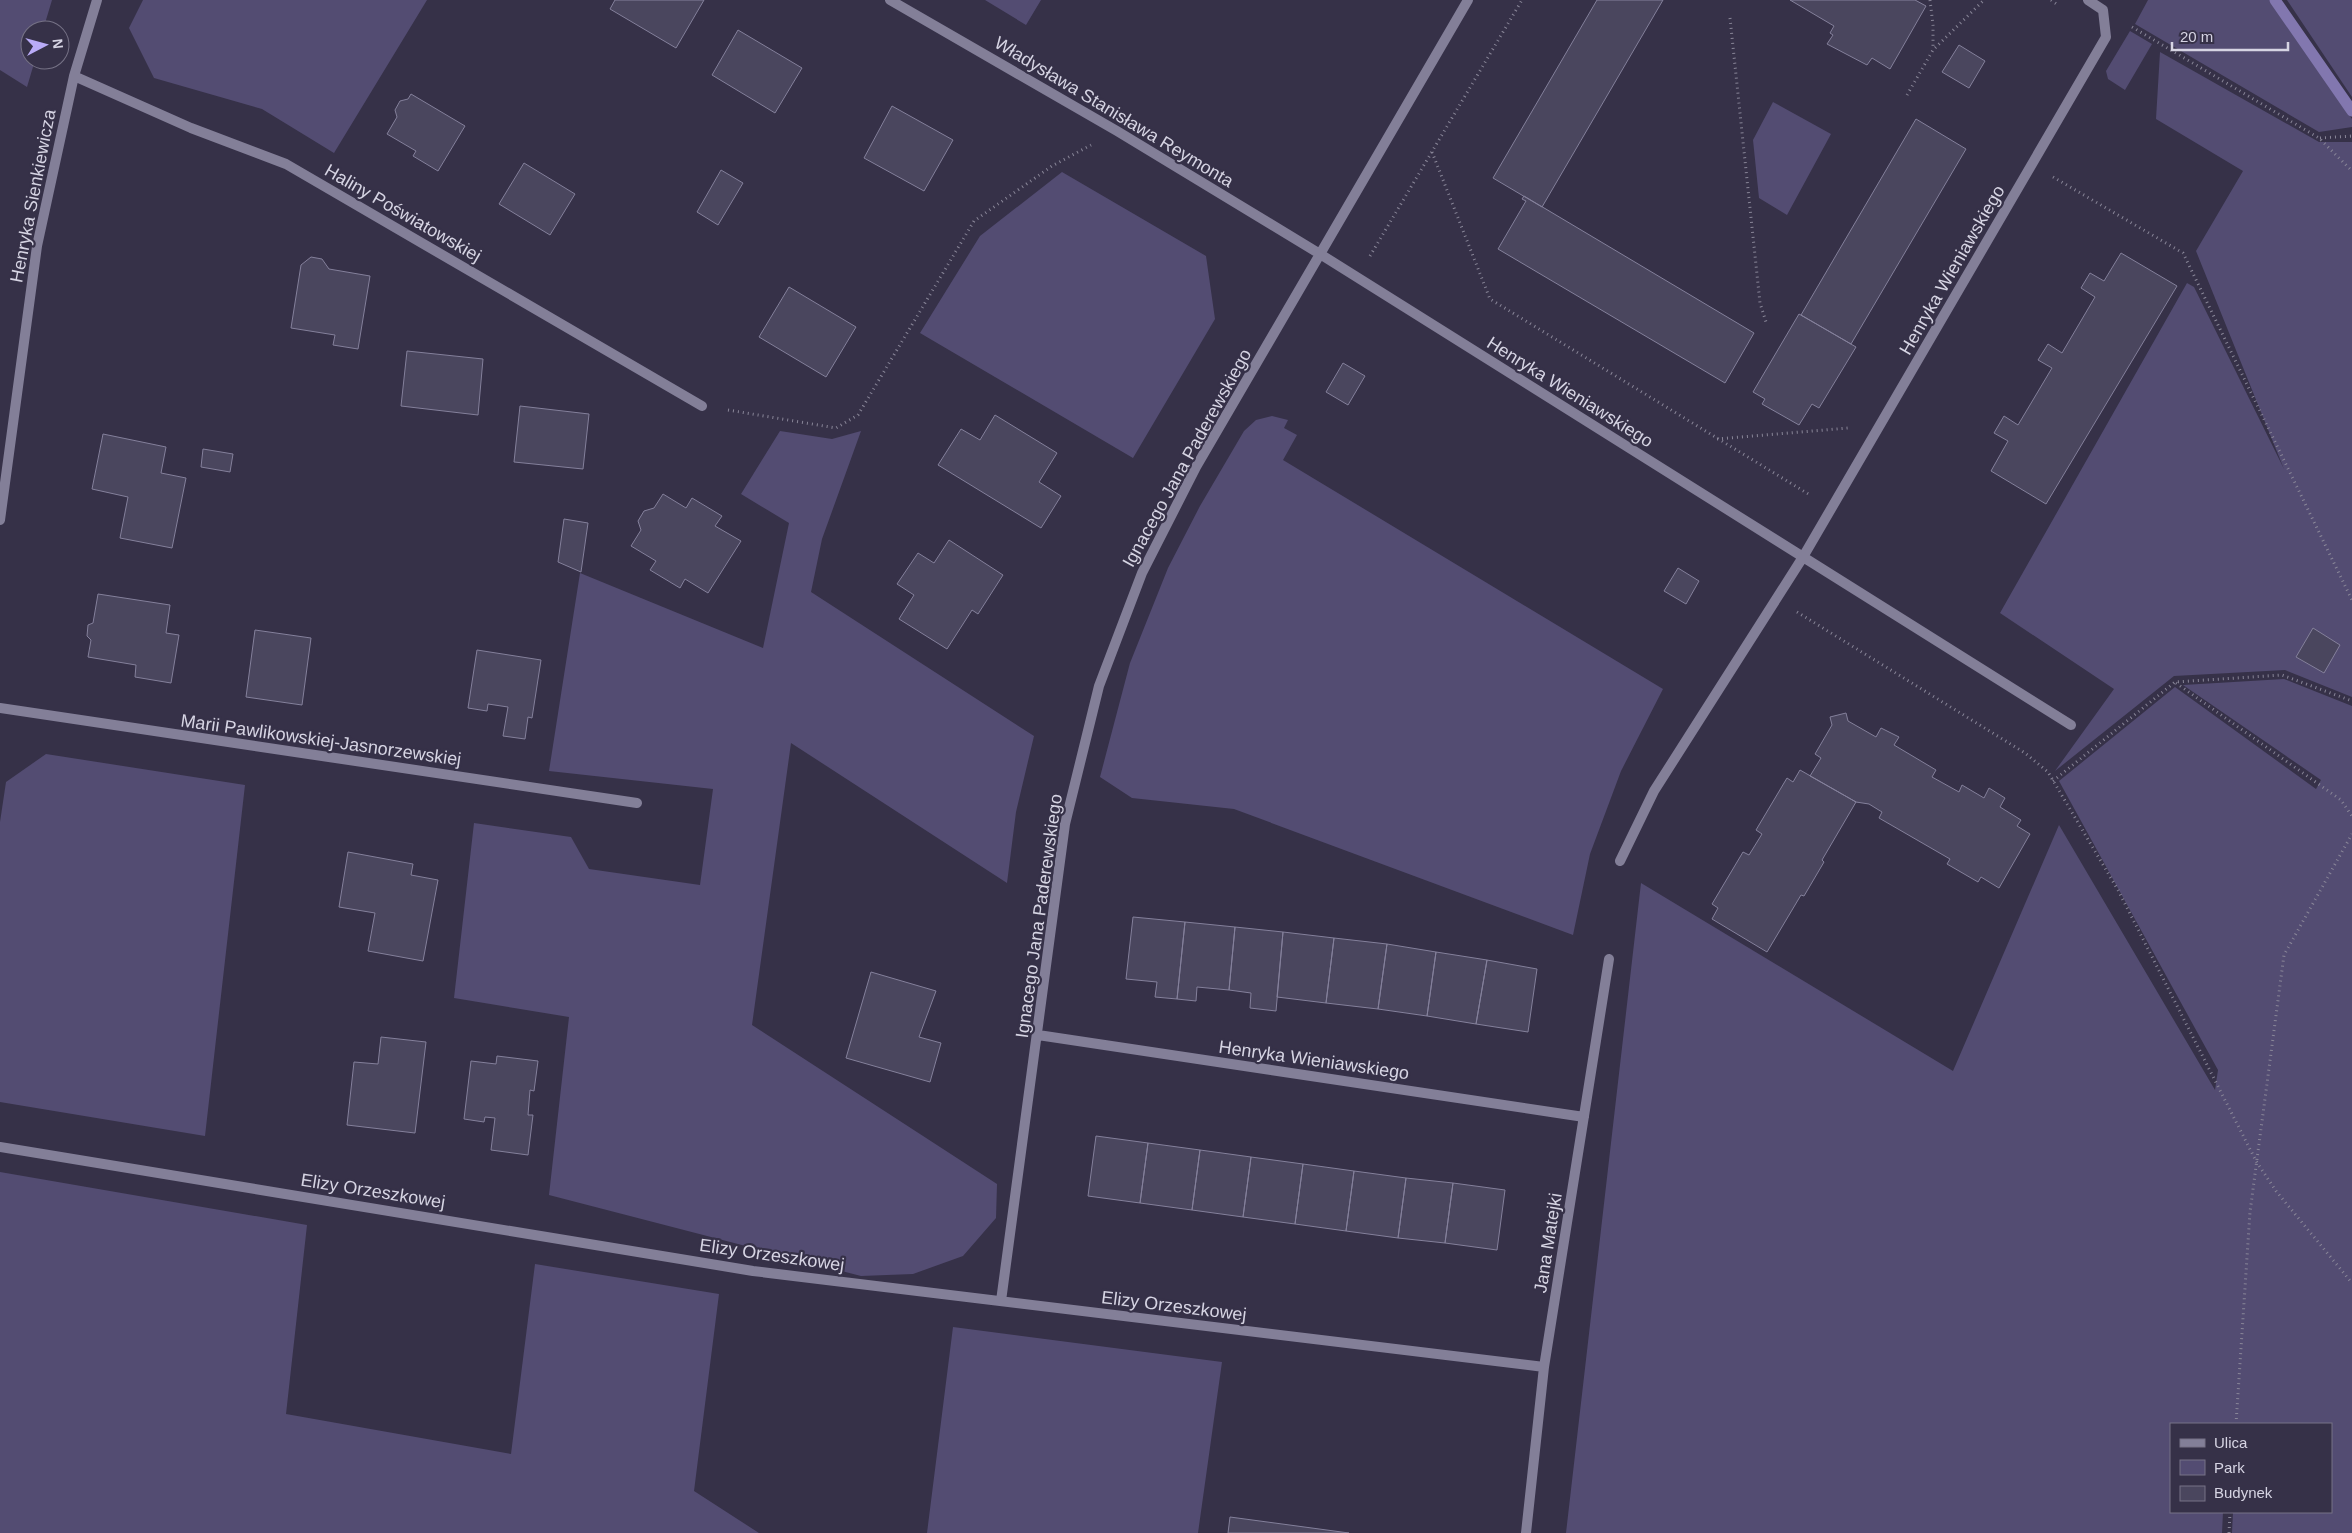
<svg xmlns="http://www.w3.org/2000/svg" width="2352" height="1533" viewBox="0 0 2352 1533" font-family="Arial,sans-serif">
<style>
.green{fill:#534c72}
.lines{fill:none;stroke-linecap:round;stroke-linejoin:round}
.stream{stroke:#8277af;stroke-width:11}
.building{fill:#4a465e;stroke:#84809b}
.path{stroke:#898698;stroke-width:3;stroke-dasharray:1 4;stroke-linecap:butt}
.minor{stroke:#837f98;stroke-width:10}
.labels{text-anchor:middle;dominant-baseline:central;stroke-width:4.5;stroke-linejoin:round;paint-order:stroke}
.street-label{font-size:18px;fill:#d6d4e3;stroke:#363148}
</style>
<rect width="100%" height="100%" fill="#363148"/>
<path class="green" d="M 0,0 L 52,0 L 43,30 L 30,30 L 30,60 L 35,60 L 27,87 L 0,70 Z
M 143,0 L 427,0 L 334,153 L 262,109 L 154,78 L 129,28 Z
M 985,0 L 1041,0 L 1026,25 Z
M 2148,0 L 2270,0 L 2352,119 L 2352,127 L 2319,132 L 2135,24 Z
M 2287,0 L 2352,0 L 2352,97 Z
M 2130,31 L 2152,44 L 2125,90 L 2108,79 L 2106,71 Z
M 2160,52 L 2319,142 L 2352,142 L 2352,697 L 2285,670 L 2174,676 L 2055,771 L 2114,689 L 2000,613 L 2187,283 L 2194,287 L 2284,469 L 2196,251 L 2243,171 L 2156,119 Z
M 1773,102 L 1831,134 L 1787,215 L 1759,198 L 1753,140 Z
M 1062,172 L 1206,256 L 1215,319 L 1133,458 L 920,333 L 980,236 Z
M 1272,416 L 1288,420 L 1284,428 L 1297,435 L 1283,460 L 1663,689 L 1621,771 L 1590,854 L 1573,935 L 1234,809 L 1132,798 L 1100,777 L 1130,663 L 1168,568 L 1200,506 L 1244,431 L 1256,420 Z
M 780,431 L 832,439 L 861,431 L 822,539 L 811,592 L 1034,736 L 1016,812 L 1007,883 L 791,743 L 752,1025 L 997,1184 L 996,1218 L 963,1256 L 913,1274 L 861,1276 L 549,1195 L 569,1017 L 454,998 L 474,823 L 571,837 L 589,869 L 700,885 L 713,789 L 549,771 L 580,573 L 763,648 L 789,523 L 741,494 Z
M 2284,679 L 2352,706 L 2352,1533 L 2232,1533 L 2233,1512 L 2331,1512 L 2331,1424 L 2171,1424 L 2171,1512 L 2223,1512 L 2222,1533 L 1566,1533 L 1641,883 L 1953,1071 L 2059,825 L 2215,1090 L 2218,1070 L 2059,781 L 2175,687 L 2316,789 L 2321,780 L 2183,685 Z
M 46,754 L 245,785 L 205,1136 L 0,1102 L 0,822 L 6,782 Z
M 0,1172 L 307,1225 L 286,1414 L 511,1454 L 535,1264 L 719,1294 L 694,1491 L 759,1533 L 0,1533 Z
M 953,1327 L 1222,1362 L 1198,1533 L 927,1533 Z"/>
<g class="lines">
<path class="stream" d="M 2275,0 L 2352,111"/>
</g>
<path class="building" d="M 615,0 L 704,0 L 676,48 L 610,9 Z
M 1597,0 L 1663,0 L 1542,207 L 1493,178 Z
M 1790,0 L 1915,0 L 1926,6 L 1890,69 L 1872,58 L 1867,65 L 1827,44 L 1833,35 L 1830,33 L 1834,26 Z
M 738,30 L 802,68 L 775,113 L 712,75 Z
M 1959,45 L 1985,61 L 1969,88 L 1942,72 Z
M 411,94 L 465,126 L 438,171 L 413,156 L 416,151 L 387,134 L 397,117 L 395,110 L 400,101 L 408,99 Z
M 892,106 L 953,140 L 924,191 L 864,158 Z
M 1916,119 L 1966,149 L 1851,344 L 1801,315 Z
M 524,163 L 575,194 L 550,235 L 499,204 Z
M 721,170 L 743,183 L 718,225 L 697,212 Z
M 1524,196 L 1754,333 L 1725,383 L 1498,249 L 1526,201 L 1522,199 Z
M 2121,253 L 2177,286 L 2046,504 L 1991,471 L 2008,441 L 1994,433 L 2004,416 L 2018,425 L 2052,368 L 2038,360 L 2048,344 L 2062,353 L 2095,297 L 2081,288 L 2090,273 L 2104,281 Z
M 311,257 L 322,259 L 329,269 L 370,276 L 358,349 L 333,345 L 335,335 L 291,328 L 301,265 Z
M 789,287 L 856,327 L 826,377 L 759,337 Z
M 1799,314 L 1856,347 L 1819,408 L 1812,404 L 1799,425 L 1762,404 L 1765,399 L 1753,392 Z
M 407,351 L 483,359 L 478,415 L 401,406 Z
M 1343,363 L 1365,376 L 1348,405 L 1326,392 Z
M 520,406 L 589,414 L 583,469 L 514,462 Z
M 995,415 L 1057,453 L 1039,482 L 1061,496 L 1041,528 L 938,465 L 961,429 L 980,440 Z
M 103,434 L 166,447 L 161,473 L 186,478 L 172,548 L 120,538 L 128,497 L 92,489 Z
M 203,449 L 233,454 L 230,472 L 201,467 Z
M 663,494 L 686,508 L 692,498 L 722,516 L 715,526 L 741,541 L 708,593 L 685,579 L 680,588 L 650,570 L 656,561 L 631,546 L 641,530 L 638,521 L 644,511 L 654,508 Z
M 564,519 L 588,523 L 581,572 L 558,562 Z
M 949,540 L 1003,575 L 978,614 L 972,610 L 947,649 L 899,619 L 914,595 L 897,584 L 918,553 L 934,563 Z
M 1678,568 L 1699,581 L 1686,604 L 1664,591 Z
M 98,594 L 170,605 L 166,633 L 179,635 L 171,683 L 135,677 L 136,665 L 88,657 L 91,640 L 87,636 L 88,625 L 93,623 Z
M 2313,628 L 2340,645 L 2324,673 L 2296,657 Z
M 255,630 L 311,638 L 302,705 L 246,697 Z
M 477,650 L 541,660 L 532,718 L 528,717 L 525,739 L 503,736 L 508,707 L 488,704 L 487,711 L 468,708 Z
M 1846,713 L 1848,721 L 1876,737 L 1881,728 L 1899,737 L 1894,745 L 1936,770 L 1932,777 L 1959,792 L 1962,785 L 1984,798 L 1989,788 L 2005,798 L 2000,807 L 2021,820 L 2017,826 L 2030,834 L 1999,888 L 1981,877 L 1978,882 L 1947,864 L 1950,859 L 1879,818 L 1882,812 L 1869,804 L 1856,802 L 1810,776 L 1821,758 L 1815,754 L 1832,725 L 1830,717 Z
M 1800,770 L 1856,802 L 1822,860 L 1824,862 L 1804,896 L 1801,895 L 1767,952 L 1712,919 L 1718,908 L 1712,904 L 1743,852 L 1749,855 L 1762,834 L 1756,830 L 1787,778 L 1793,782 Z
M 348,852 L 413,864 L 411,875 L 438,880 L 423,961 L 368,951 L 375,913 L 339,907 Z
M 1133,917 L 1185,922 L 1177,999 L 1155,997 L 1157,982 L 1126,979 Z
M 1185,922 L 1235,927 L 1229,990 L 1197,987 L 1196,1001 L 1177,999 Z
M 1235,927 L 1283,932 L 1276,1011 L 1250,1008 L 1251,993 L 1229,990 Z
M 1283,932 L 1334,938 L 1326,1003 L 1277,997 Z
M 1334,938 L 1387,944 L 1378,1009 L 1326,1003 Z
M 1387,944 L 1436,952 L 1427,1016 L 1378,1009 Z
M 1436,952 L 1487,960 L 1476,1024 L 1427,1016 Z
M 1487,960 L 1537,969 L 1528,1032 L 1476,1024 Z
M 871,972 L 936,991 L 919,1037 L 941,1043 L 930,1082 L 846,1058 Z
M 381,1037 L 426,1042 L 415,1133 L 347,1125 L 354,1062 L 378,1064 Z
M 497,1056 L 538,1061 L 534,1091 L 530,1090 L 528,1115 L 533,1115 L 528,1155 L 491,1150 L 495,1118 L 485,1117 L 484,1122 L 464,1119 L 471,1061 L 496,1064 Z
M 1096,1136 L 1148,1143 L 1140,1203 L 1088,1196 Z
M 1148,1143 L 1200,1150 L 1192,1210 L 1140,1203 Z
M 1200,1150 L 1251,1157 L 1243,1217 L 1192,1210 Z
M 1251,1157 L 1303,1164 L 1295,1224 L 1243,1217 Z
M 1303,1164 L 1354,1171 L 1346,1231 L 1295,1224 Z
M 1354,1171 L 1406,1178 L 1398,1238 L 1346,1231 Z
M 1406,1178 L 1453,1183 L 1445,1243 L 1398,1238 Z
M 1453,1183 L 1505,1190 L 1497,1250 L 1445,1243 Z
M 1230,1517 L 1349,1533 L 1228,1533 Z"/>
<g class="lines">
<path class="path" d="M 1930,0 L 1933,25 L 1933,49
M 2051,0 L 2058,5
M 1730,18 L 1760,303 L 1766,322
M 2132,27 L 2319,138 L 2352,171
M 1907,95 L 1933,50 L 1984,0
M 2320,138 L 2352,136
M 1432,152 L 1490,299 L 1810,495
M 2053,177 L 2183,253 L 2352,600
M 1370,256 L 1522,0
M 728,410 L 836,428 L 858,415 L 974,221 L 1052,166 L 1091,145
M 1717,439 L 1848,428
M 1797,612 L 2025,753 L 2048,772 L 2118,890 L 2256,1161 L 2276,1191 L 2352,1283
M 2176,683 L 2341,800 L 2352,816
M 2053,781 L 2175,682 L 2282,675 L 2352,701
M 2236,1424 L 2250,1212 L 2284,955 L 2352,834
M 2229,1533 L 2230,1512"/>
<path class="minor" d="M 890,0 L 1117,131 L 1320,254 L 2071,725
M 74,76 L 191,128 L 286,164 L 702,406
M 0,520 L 37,246 L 74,76 L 97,0
M 0,708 L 637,803
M 1620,861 L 1654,791 L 1803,557 L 2106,37 L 2103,10 L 2088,0
M 1038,1035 L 1584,1117
M 0,1147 L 753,1271 L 1544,1367
M 1001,1301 L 1065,824 L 1099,686 L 1142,573 L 1196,467 L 1468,0
M 1526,1533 L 1544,1367 L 1609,959"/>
</g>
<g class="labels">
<g class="street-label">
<text transform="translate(1114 112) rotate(31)">Władysława Stanisława Reymonta</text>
<text transform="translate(33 196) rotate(-79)">Henryka Sienkiewicza</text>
<text transform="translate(403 213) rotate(30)">Haliny Poświatowskiej</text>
<text transform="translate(1952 270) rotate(-60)">Henryka Wieniawskiego</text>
<text transform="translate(1570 392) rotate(32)">Henryka Wieniawskiego</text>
<text transform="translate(1187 458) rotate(-61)">Ignacego Jana Paderewskiego</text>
<text transform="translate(321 740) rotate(8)">Marii Pawlikowskiej-Jasnorzewskiej</text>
<text transform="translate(1039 916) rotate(-82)">Ignacego Jana Paderewskiego</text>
<text transform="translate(1314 1060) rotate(8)">Henryka Wieniawskiego</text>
<text transform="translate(373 1191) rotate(9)">Elizy Orzeszkowej</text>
<text transform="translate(1548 1243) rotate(-81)">Jana Matejki</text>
<text transform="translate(772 1255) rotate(8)">Elizy Orzeszkowej</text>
<text transform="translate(1174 1306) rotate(7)">Elizy Orzeszkowej</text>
</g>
</g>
<rect x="2170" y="1423" width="162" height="90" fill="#363148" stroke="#767286"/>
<rect x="2180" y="1439" width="25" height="8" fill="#837f98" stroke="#767286"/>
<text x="2214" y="1448" font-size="15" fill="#d6d4e3">Ulica</text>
<rect x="2180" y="1460" width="25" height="15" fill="#534c72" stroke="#767286"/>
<text x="2214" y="1473" font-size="15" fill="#d6d4e3">Park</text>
<rect x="2180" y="1486" width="25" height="15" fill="#4a465e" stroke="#767286"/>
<text x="2214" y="1498" font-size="15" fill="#d6d4e3">Budynek</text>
<g transform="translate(45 45) rotate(84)"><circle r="24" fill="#363148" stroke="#767286"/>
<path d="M0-4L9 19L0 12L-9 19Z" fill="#b9abf7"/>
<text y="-8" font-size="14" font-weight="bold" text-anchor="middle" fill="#d6d4e3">N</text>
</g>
<path d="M2172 42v8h116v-8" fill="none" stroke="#d6d4e3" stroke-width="2.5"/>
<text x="2180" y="42" font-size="15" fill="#d6d4e3" stroke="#363148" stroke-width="4" paint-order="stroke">20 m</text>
</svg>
